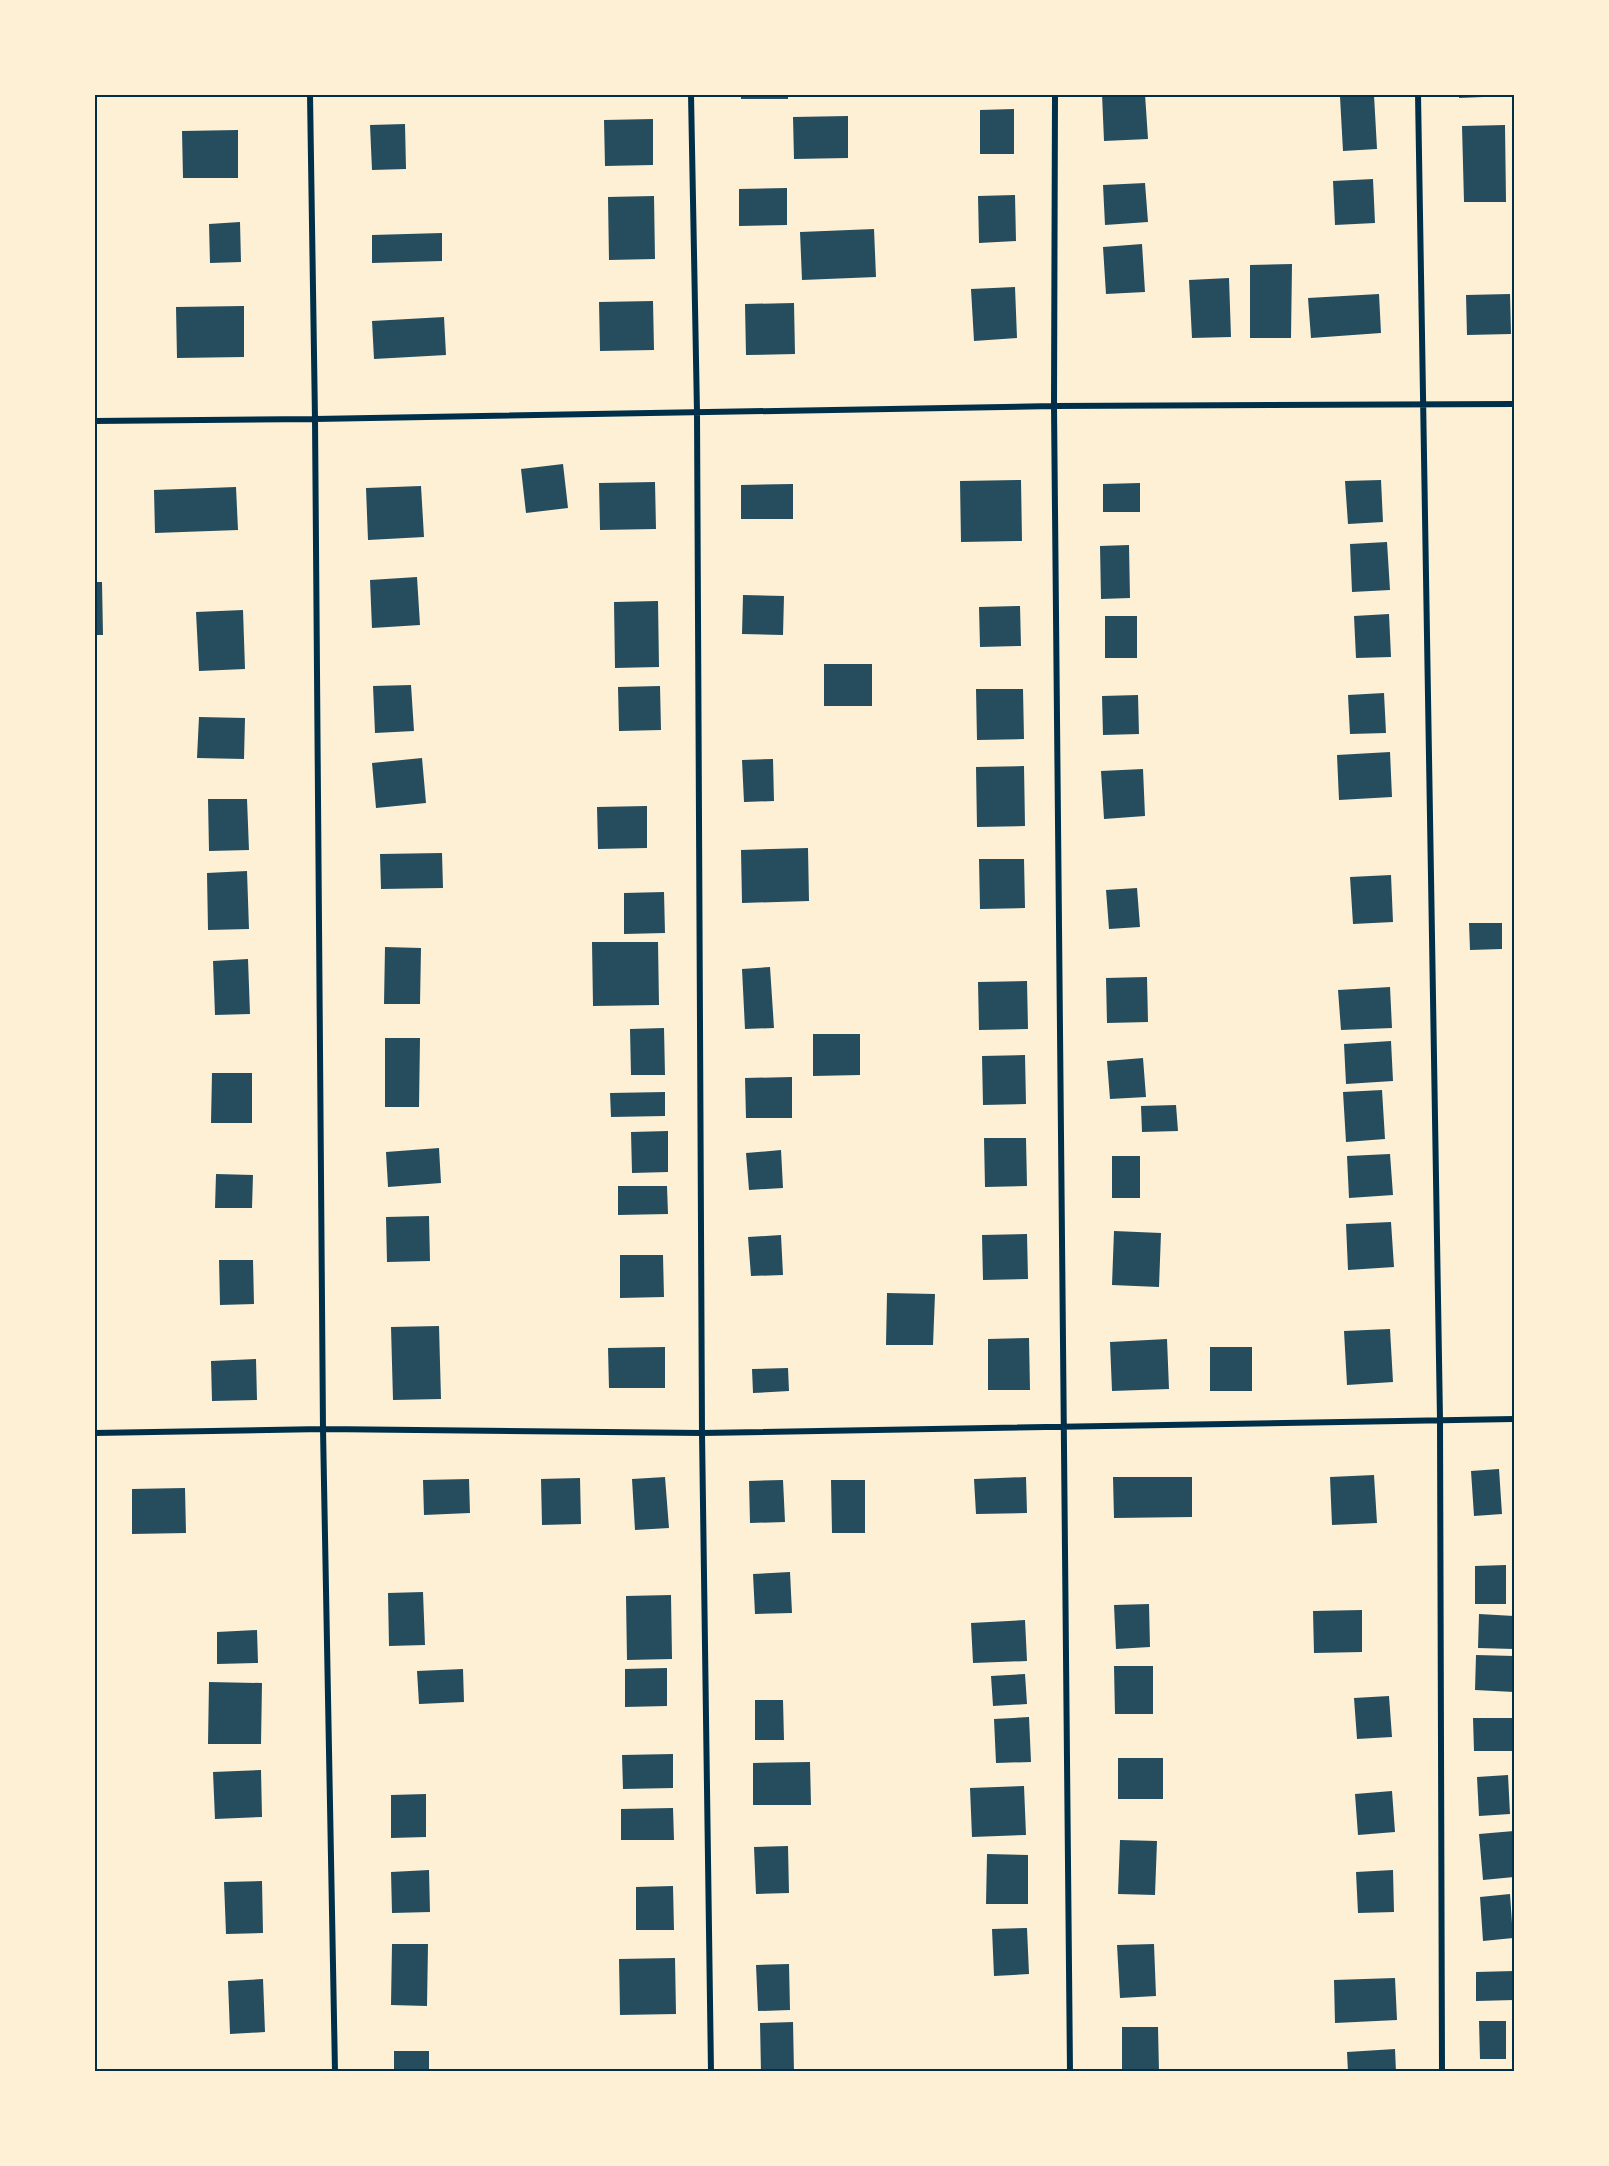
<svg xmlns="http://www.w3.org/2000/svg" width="1609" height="2166" viewBox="0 0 1609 2166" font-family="'Golos Text',sans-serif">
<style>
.building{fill:#264d5e}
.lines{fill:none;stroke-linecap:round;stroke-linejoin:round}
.minor{stroke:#003049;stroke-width:6}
.neatline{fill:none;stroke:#003049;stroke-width:2}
</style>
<rect width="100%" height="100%" fill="#fdf0d5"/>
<path class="building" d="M 741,94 L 788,94 L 788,99 L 741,99 Z
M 1102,94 L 1145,94 L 1148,139 L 1104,141 Z
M 1459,94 L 1508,94 L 1508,96 L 1459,98 Z
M 1374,95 L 1377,149 L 1343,151 L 1340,97 Z
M 1014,109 L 1014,154 L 980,154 L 980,110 Z
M 848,116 L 848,158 L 794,159 L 793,117 Z
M 653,119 L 653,165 L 605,166 L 604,120 Z
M 405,124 L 406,169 L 372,170 L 370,125 Z
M 1505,125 L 1506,202 L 1464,202 L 1462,126 Z
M 238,130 L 238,178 L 183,178 L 182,131 Z
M 1373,179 L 1375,223 L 1335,225 L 1333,181 Z
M 1145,183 L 1148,222 L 1105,225 L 1103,185 Z
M 787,188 L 787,225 L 739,226 L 739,189 Z
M 1015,195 L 1016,241 L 979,243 L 978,196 Z
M 654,196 L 655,259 L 609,260 L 608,197 Z
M 240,222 L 241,262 L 210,263 L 209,224 Z
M 874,229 L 876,277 L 802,280 L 800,232 Z
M 442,233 L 442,261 L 372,263 L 372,235 Z
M 1142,244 L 1145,292 L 1106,294 L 1103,247 Z
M 1292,264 L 1291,338 L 1250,338 L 1250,265 Z
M 1229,278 L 1231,337 L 1192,338 L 1189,280 Z
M 1015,287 L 1017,338 L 974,341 L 971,289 Z
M 1379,294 L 1381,333 L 1311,338 L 1308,298 Z
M 1510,294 L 1511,334 L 1467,335 L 1466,295 Z
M 653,301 L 654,350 L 600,351 L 599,302 Z
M 794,303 L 795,354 L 746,355 L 745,304 Z
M 244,306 L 244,357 L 177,358 L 176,307 Z
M 444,317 L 446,355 L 374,359 L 372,321 Z
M 563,464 L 568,508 L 526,513 L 521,469 Z
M 1021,480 L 1022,541 L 961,542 L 960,481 Z
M 1381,480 L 1383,522 L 1348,524 L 1345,481 Z
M 655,482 L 656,529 L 600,530 L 599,483 Z
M 1140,483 L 1140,512 L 1103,512 L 1103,484 Z
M 793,484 L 793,519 L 741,519 L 741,485 Z
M 421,486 L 424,537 L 368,540 L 366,488 Z
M 236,487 L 238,530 L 155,533 L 154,490 Z
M 1387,542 L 1390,590 L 1352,592 L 1350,544 Z
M 1129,545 L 1130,598 L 1101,599 L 1100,546 Z
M 417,577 L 420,625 L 372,628 L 370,580 Z
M 94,582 L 102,582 L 103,635 L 94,635 Z
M 743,595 L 784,596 L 783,635 L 742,634 Z
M 658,601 L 659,667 L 615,668 L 614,602 Z
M 1020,606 L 1021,646 L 980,647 L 979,607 Z
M 243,610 L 245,669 L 199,671 L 196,612 Z
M 1389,614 L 1391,657 L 1356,658 L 1354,616 Z
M 1105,616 L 1137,616 L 1137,658 L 1105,658 Z
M 824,664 L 872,664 L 872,706 L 824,706 Z
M 411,685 L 414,731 L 375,733 L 373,686 Z
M 660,686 L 661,730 L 619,731 L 618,687 Z
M 976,689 L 1023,689 L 1024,739 L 977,740 Z
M 1384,693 L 1386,733 L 1350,734 L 1348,695 Z
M 1138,695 L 1139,734 L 1103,735 L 1102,696 Z
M 199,717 L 245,718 L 244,759 L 197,758 Z
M 1390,752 L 1392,797 L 1339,800 L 1337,755 Z
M 422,758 L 426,803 L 376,808 L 372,763 Z
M 773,759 L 774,801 L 744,802 L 742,760 Z
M 1024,766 L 1025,826 L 977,827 L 976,767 Z
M 1143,769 L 1145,816 L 1104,819 L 1101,771 Z
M 208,799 L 247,799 L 249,850 L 209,851 Z
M 647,806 L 647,848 L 598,849 L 597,807 Z
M 808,848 L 809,901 L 742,903 L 741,850 Z
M 442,853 L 443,888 L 381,889 L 380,854 Z
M 979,859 L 1024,859 L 1025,908 L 980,909 Z
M 247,871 L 249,929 L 208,930 L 207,873 Z
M 1391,875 L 1393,922 L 1353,924 L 1350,877 Z
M 1137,888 L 1140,927 L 1109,929 L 1106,890 Z
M 664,892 L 665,933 L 624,934 L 624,893 Z
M 1469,923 L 1502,923 L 1502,949 L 1470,950 Z
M 592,942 L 658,942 L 659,1005 L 593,1006 Z
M 385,947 L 421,948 L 420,1004 L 384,1004 Z
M 248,959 L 250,1014 L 215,1015 L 213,961 Z
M 770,967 L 774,1028 L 745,1029 L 742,969 Z
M 1147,977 L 1148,1022 L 1107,1023 L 1106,978 Z
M 1027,981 L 1028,1029 L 979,1030 L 978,982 Z
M 1390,987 L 1392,1028 L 1341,1030 L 1338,990 Z
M 664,1028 L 665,1075 L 631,1075 L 630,1029 Z
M 813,1034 L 860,1034 L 860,1075 L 813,1076 Z
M 385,1038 L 420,1038 L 419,1107 L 385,1107 Z
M 1391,1041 L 1393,1081 L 1346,1084 L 1344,1044 Z
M 1025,1055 L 1026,1104 L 983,1105 L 982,1056 Z
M 1143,1058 L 1146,1097 L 1110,1099 L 1107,1061 Z
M 212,1073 L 252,1073 L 252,1123 L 211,1123 Z
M 792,1077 L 792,1118 L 746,1118 L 745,1078 Z
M 1382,1090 L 1385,1139 L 1346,1142 L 1343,1092 Z
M 665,1092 L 665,1116 L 611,1117 L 610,1093 Z
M 1176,1105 L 1178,1131 L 1142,1132 L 1141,1106 Z
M 668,1131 L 668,1172 L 632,1173 L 631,1132 Z
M 984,1138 L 1026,1138 L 1027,1186 L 985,1187 Z
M 439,1148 L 441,1183 L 388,1187 L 386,1152 Z
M 781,1150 L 783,1188 L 749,1190 L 746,1153 Z
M 1390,1154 L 1393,1195 L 1349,1198 L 1347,1156 Z
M 1112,1156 L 1140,1156 L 1140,1198 L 1112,1198 Z
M 216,1174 L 253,1175 L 252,1208 L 215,1208 Z
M 618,1186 L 667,1186 L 668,1214 L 618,1215 Z
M 429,1216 L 430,1261 L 387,1262 L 386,1217 Z
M 1391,1222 L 1394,1267 L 1348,1270 L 1346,1224 Z
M 1114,1231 L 1161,1233 L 1159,1287 L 1112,1285 Z
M 1027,1234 L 1028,1279 L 983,1280 L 982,1235 Z
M 781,1235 L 783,1275 L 751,1276 L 748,1237 Z
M 620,1255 L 663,1255 L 664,1297 L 620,1298 Z
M 219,1260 L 253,1260 L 254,1304 L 220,1305 Z
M 887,1293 L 935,1294 L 933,1345 L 886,1345 Z
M 439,1326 L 441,1399 L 393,1400 L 391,1327 Z
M 1390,1329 L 1393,1382 L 1347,1385 L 1344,1331 Z
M 1029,1338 L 1030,1390 L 988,1390 L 988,1339 Z
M 1167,1339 L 1169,1389 L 1112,1391 L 1110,1342 Z
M 665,1347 L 665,1388 L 609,1388 L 608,1348 Z
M 1210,1347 L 1252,1347 L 1252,1391 L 1210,1391 Z
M 256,1359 L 257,1400 L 212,1401 L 211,1361 Z
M 788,1368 L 789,1391 L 753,1393 L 752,1369 Z
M 1499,1469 L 1502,1514 L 1474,1516 L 1471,1471 Z
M 1374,1475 L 1377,1523 L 1332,1525 L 1330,1477 Z
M 665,1477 L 669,1528 L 635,1530 L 632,1479 Z
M 1026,1477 L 1027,1513 L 976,1514 L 974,1479 Z
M 1113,1477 L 1192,1477 L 1192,1517 L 1114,1518 Z
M 580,1478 L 581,1524 L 542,1525 L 541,1479 Z
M 469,1479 L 470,1513 L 424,1515 L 423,1480 Z
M 783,1480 L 785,1522 L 750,1523 L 749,1481 Z
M 831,1480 L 865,1480 L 865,1533 L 832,1533 Z
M 185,1488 L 186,1533 L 132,1534 L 132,1489 Z
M 1506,1565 L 1506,1604 L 1475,1604 L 1475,1566 Z
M 790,1572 L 792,1613 L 755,1614 L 753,1574 Z
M 423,1592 L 425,1645 L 389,1646 L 388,1593 Z
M 671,1595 L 672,1659 L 627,1660 L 626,1596 Z
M 1149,1604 L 1150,1647 L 1116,1649 L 1114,1605 Z
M 1362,1610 L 1362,1652 L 1314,1653 L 1313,1611 Z
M 1479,1614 L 1514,1616 L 1514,1649 L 1478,1648 Z
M 1025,1620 L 1027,1661 L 973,1663 L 971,1623 Z
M 257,1630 L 258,1663 L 217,1664 L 217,1632 Z
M 1476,1655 L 1514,1656 L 1514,1692 L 1475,1690 Z
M 1114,1666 L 1153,1666 L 1153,1714 L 1115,1714 Z
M 667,1668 L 667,1706 L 625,1707 L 625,1669 Z
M 463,1669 L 464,1702 L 419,1704 L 417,1671 Z
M 1025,1674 L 1027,1704 L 993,1706 L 991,1676 Z
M 209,1682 L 262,1683 L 261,1744 L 208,1744 Z
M 1389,1696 L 1392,1737 L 1357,1739 L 1354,1698 Z
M 755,1700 L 783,1700 L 784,1740 L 755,1740 Z
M 1029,1717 L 1031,1762 L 996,1763 L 994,1719 Z
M 1473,1718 L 1514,1718 L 1514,1751 L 1474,1751 Z
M 673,1754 L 673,1788 L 623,1789 L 622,1755 Z
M 1118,1758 L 1163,1758 L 1163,1799 L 1118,1799 Z
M 810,1762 L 811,1805 L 753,1805 L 753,1763 Z
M 261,1770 L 262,1817 L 215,1819 L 213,1772 Z
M 1508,1775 L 1510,1814 L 1479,1816 L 1477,1777 Z
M 1024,1786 L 1026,1835 L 972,1837 L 970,1788 Z
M 1392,1791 L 1395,1832 L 1358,1835 L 1355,1794 Z
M 426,1794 L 426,1837 L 391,1838 L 391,1795 Z
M 673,1808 L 674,1840 L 621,1840 L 621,1809 Z
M 1514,1831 L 1514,1877 L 1483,1880 L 1479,1834 Z
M 1120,1840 L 1157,1841 L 1155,1895 L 1118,1894 Z
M 788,1846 L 789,1893 L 756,1894 L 754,1847 Z
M 987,1854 L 1028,1855 L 1028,1904 L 986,1904 Z
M 429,1870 L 430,1912 L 392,1913 L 391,1872 Z
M 1393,1870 L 1394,1912 L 1358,1913 L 1356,1872 Z
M 262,1881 L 263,1933 L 226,1934 L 224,1882 Z
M 673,1886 L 674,1930 L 636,1930 L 636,1887 Z
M 1510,1894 L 1513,1938 L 1483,1941 L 1480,1897 Z
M 1027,1928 L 1029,1974 L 994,1976 L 992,1929 Z
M 392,1944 L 428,1944 L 427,2006 L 391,2005 Z
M 1154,1944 L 1156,1996 L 1120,1998 L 1117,1945 Z
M 675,1958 L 676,2014 L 620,2015 L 619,1959 Z
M 789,1964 L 790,2010 L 758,2011 L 756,1965 Z
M 1514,1971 L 1514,2000 L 1476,2001 L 1476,1972 Z
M 1395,1978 L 1397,2020 L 1335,2023 L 1334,1980 Z
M 263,1979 L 265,2032 L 230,2034 L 228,1981 Z
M 1479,2021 L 1506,2021 L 1506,2059 L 1480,2059 Z
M 793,2022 L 794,2072 L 761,2072 L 760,2023 Z
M 1122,2027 L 1158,2027 L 1159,2072 L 1122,2072 Z
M 1395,2049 L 1396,2072 L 1348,2072 L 1347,2052 Z
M 394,2051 L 429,2051 L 429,2072 L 394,2072 Z"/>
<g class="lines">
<path class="minor" d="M 310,94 L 315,419 L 323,1429 L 335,2072
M 691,94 L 697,412 L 702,1433 L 711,2072
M 1055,94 L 1054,406 L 1070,2072
M 1418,94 L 1440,1419 L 1442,2072
M 94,421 L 315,419 L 1054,406 L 1514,404
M 94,1433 L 323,1429 L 702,1433 L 1514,1419"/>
</g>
<rect width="1609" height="2166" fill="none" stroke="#fdf0d5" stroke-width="192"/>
<rect x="96" y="96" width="1417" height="1974" class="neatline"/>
</svg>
